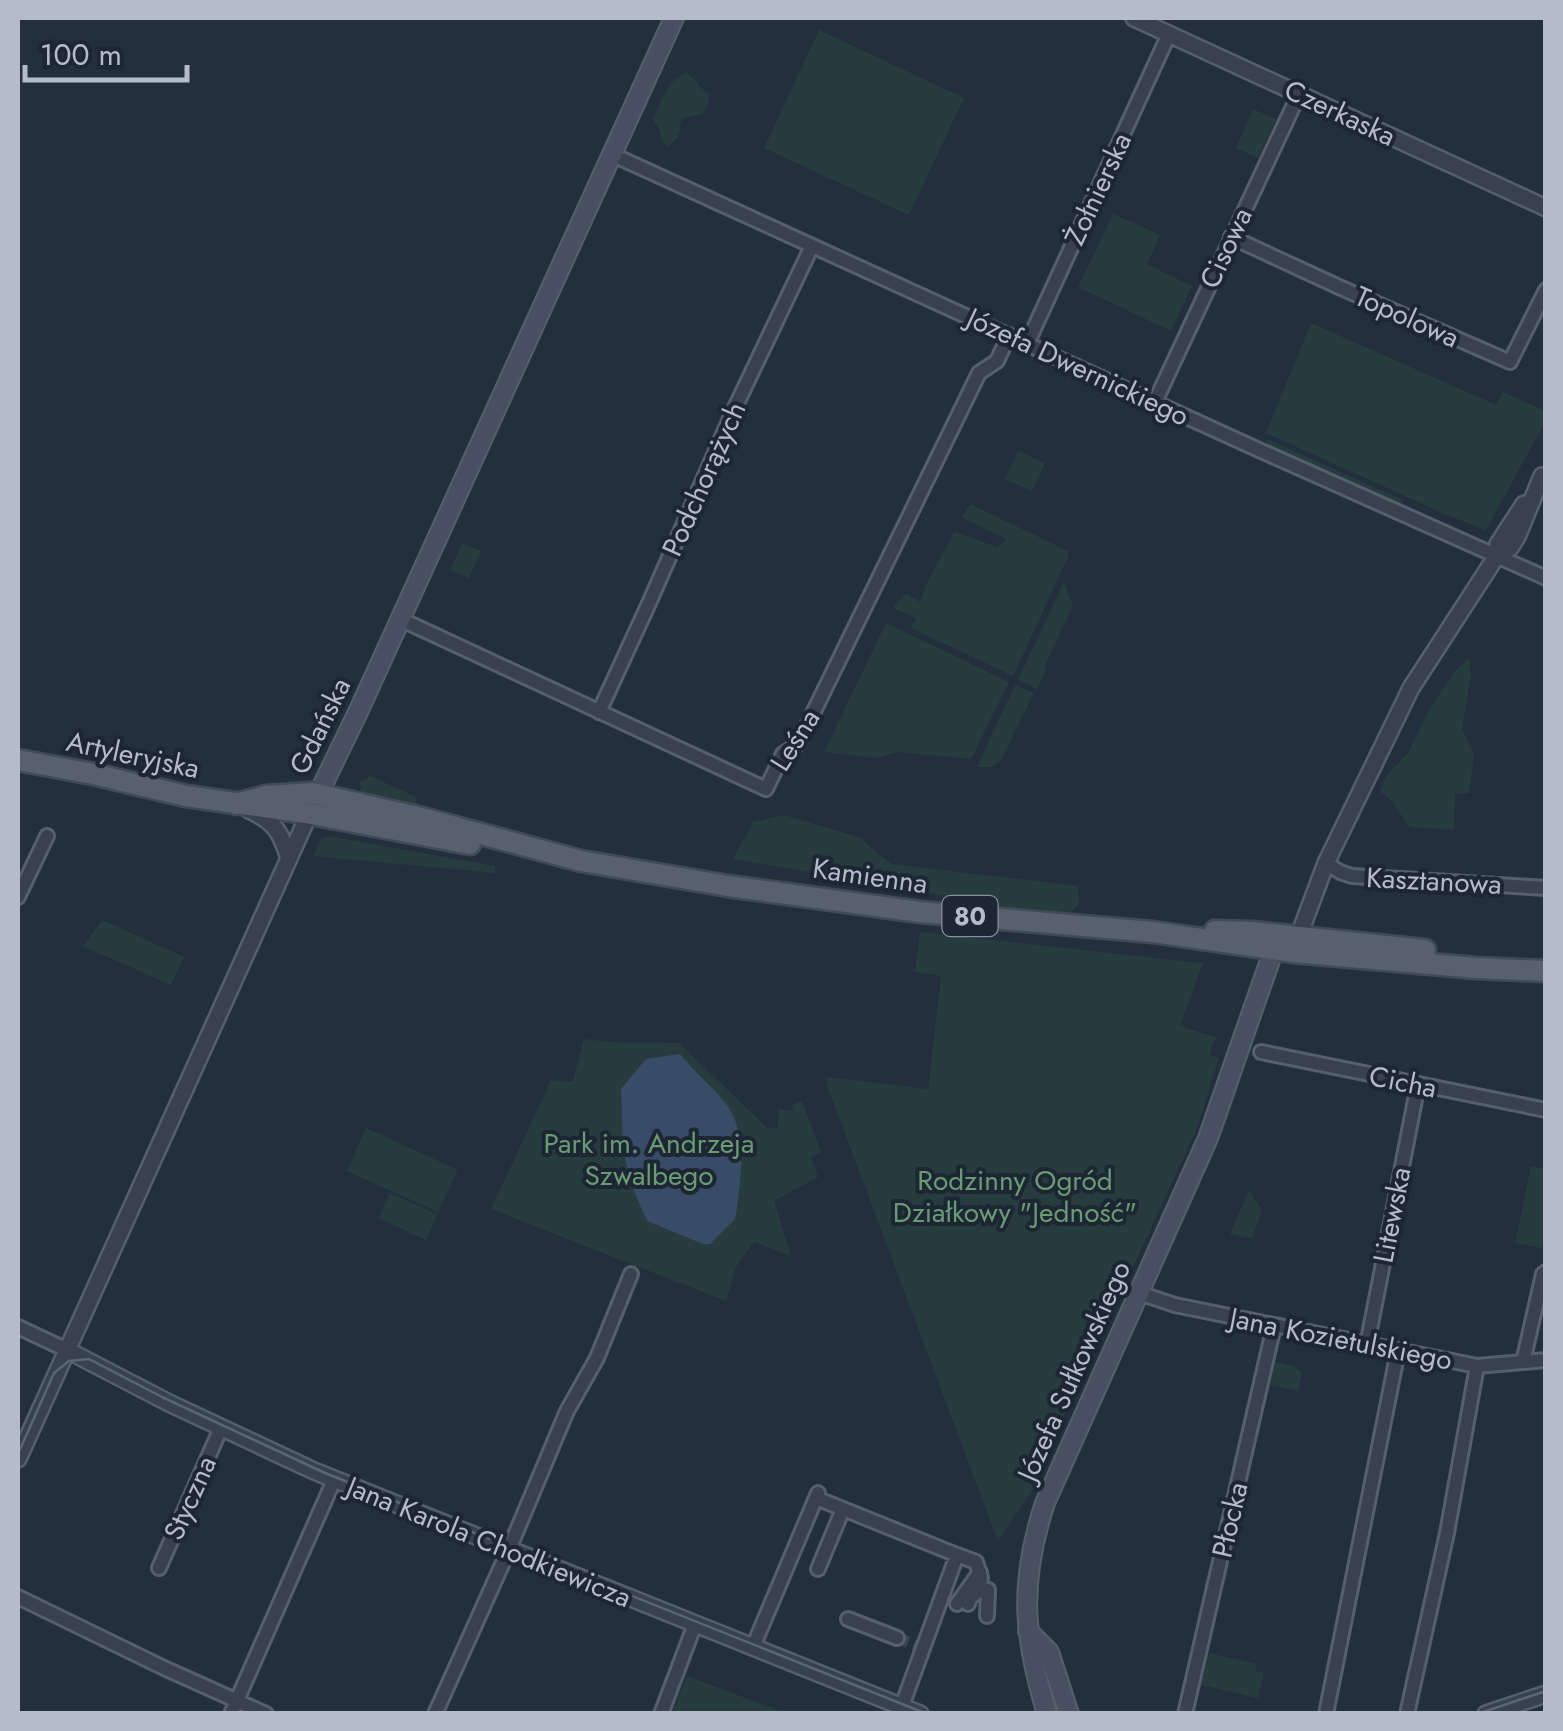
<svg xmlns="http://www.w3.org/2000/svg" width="1563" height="1731" viewBox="0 0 1563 1731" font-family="Jost,sans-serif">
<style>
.green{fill:#263c3f}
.water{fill:#394c67}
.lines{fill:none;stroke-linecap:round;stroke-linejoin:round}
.minor-tunnel{stroke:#3a4453;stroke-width:12;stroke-dasharray:12 6;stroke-linecap:butt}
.minor-casing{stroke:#565f6c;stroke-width:18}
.tertiary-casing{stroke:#565f6c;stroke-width:20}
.secondary-casing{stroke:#565f6c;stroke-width:22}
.primary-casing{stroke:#414a57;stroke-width:25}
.minor{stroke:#38414e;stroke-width:12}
.tertiary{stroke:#38414e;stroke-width:15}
.secondary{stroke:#465061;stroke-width:18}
.primary{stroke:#56606e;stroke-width:20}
.tram{stroke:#5a6575;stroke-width:2.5}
.labels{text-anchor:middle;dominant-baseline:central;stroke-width:8;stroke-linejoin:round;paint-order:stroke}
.shield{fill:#1d2633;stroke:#878f9c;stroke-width:2.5}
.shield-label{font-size:25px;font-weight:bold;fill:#b4bcc9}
.street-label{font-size:28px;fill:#b4bcc9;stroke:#1d2633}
.park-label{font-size:28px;fill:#6b9a76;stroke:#1d2633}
</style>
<rect width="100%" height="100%" fill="#242f3e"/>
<path class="green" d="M 819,30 L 964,98 L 909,215 L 764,148 Z
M 687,73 C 696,80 697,86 708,93 L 709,104 L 701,114 L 684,118 L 680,123 C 681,134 677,139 669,146 L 662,142 L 659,128 L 653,120 C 661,103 667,78 687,73 Z
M 1253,109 L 1276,119 L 1258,158 L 1236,148 Z
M 1113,214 L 1160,235 L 1147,264 L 1192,286 L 1171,331 L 1078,287 Z
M 1311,323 L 1496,405 L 1503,392 L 1545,411 L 1545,422 L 1486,530 L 1447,515 L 1266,433 Z
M 1267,439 L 1403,500 L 1402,506 L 1265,444 Z
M 1018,451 L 1045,463 L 1032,491 L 1005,479 Z
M 970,504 L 1068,551 L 1068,557 L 1013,676 L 911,628 L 916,618 L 893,608 L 906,593 L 920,602 L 927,583 L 954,532 L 997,547 L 1006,539 L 962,517 Z
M 462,543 L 481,551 L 469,578 L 450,570 Z
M 1064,582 L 1073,606 L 1045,665 L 1047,667 L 1037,689 L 1018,680 Z
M 886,623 L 1009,682 L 971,759 L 898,752 L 876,758 L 824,752 Z
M 1469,658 L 1471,677 L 1462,729 L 1474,755 L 1469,793 L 1455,794 L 1454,830 L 1410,827 L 1388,797 L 1380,792 L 1387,775 L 1408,753 L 1429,710 L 1455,671 Z
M 1015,685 L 1034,693 L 1001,760 L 991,767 L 977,767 Z
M 370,776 L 415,796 L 418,805 L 360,794 L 361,786 L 358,783 Z
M 784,815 L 858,837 L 892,864 L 1077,886 C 1083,902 1077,911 1062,916 L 733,859 L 753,822 Z
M 328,836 L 495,866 L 495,873 L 313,856 L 320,841 Z
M 102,920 L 184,957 L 171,985 L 83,946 Z
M 920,932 L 1203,963 L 1180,1026 L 1216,1037 L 1209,1055 L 1219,1058 L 1196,1131 L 1052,1442 L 1033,1489 L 998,1541 L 826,1083 L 828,1077 L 928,1089 L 941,976 L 915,972 Z
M 1270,976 L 1274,976 L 1228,1119 L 1212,1158 L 1058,1501 L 1054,1505 Z
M 584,1039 L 611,1042 L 679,1043 L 767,1128 L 777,1128 L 779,1109 L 793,1111 L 792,1105 L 802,1101 L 821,1152 L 811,1157 L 818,1177 L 774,1201 L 791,1256 L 754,1242 L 736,1267 L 726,1301 L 491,1209 L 551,1080 L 573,1082 Z
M 366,1128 L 458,1170 L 438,1212 L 347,1171 Z
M 1531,1166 L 1545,1169 L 1545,1226 L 1542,1248 L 1515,1243 Z
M 1249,1190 L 1262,1210 L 1252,1239 L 1230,1234 Z
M 390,1193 L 437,1214 L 426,1240 L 379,1218 Z
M 1275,1362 L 1293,1366 L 1302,1373 L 1298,1391 L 1270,1385 Z
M 1209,1653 L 1257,1664 L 1255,1671 L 1264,1673 L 1258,1698 L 1201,1685 Z
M 687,1676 L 785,1713 L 672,1713 Z"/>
<path class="water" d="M 680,1054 C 693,1071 710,1084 723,1100 C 749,1130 741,1179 736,1215 L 734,1220 L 710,1244 L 703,1244 L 647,1221 L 632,1186 L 623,1151 L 621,1089 L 646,1059 Z"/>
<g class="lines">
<path class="minor-tunnel" d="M 897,1638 L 919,1647"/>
<g class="minor-casing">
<path id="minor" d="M 611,154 L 1259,450 L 1546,578
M 1231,237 L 1339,287 L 1510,362 L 1546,290
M 1027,344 L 1169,34
M 1155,402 L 1299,94
M 400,619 L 766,789 L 783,754 L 798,744 L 979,373 L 997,361 L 1009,335
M 599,712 L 650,601 L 732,414 L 812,246
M 1326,863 L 1340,872 L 1352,876 L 1546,888
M 18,897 L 47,836
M 1261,1052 L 1546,1110
M 1139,1293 L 1175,1305 L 1477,1366 L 1546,1360
M 18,1327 L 67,1350
M 1367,1345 L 1418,1085
M 1523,1362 L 1543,1274 L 1546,1272
M 816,1498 L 957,1555 L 902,1706
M 957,1555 L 976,1562 L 981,1578 L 979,1591 L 970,1598 L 968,1604
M 159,1568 L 221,1428
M 818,1569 L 843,1509
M 980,1587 L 988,1590 L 987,1616
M 18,1597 L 164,1668 L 266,1714
M 957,1604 L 980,1572
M 848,1619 L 897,1638
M 753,1647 L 818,1493
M 231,1714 L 334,1480
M 435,1714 L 510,1547 L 567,1411 L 597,1358 L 631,1274
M 661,1714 L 695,1624
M 1185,1714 L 1274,1326
M 1326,1714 L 1398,1351
M 1407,1714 L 1447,1533 L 1477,1366"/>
</g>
<g class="tertiary-casing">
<path id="tertiary" d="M 1134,18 L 1546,208
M 1496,557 L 1498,544 L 1524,504
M 249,810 C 275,822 281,832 289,859
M 1298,938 L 1326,863 L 1411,688 L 1496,557 L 1510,548 L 1517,537 L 1542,476
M 67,1350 L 169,1403 L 314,1471 L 920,1714
M 18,1459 L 309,814
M 1486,1714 L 1546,1694"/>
</g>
<g class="secondary-casing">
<path id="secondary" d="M 314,803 L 359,710 L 674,18
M 1028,1631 L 1049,1652 L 1069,1714
M 1047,1714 C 1023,1635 1019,1582 1045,1503 L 1208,1138 L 1274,949"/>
</g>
<g class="primary-casing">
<path id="primary" d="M 18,760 L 93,774 L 186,796 L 306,813 L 470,844
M 236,804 L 266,796 L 312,793 L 422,818 L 581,861 L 728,886 L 920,912 L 1153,932 L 1293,952 L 1476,968 L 1546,971
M 1215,931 L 1252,932 L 1425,950"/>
</g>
<use href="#minor" class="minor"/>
<use href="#tertiary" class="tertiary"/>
<use href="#secondary" class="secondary"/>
<use href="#primary" class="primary"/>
<path class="tram" d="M 18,1454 L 54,1373 L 69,1361 L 89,1359 L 162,1397 L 325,1473 L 927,1714
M 1477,1714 L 1546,1691"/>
</g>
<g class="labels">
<rect class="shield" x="942.5" y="896" width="55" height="40" rx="8"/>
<g class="shield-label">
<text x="970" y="916">80</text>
</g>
<g class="street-label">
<text transform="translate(1340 113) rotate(25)">Czerkaska</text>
<text transform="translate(1098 189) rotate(-65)">Żołnierska</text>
<text transform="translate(1226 248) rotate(-65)">Cisowa</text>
<text transform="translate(1407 317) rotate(24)">Topolowa</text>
<text transform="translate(1078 367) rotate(25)">Józefa Dwernickiego</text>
<text transform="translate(704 479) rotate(-66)">Podchorążych</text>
<text transform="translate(320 726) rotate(-64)">Gdańska</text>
<text transform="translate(795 740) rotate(-58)">Leśna</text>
<text transform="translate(133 755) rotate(12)">Artyleryjska</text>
<text transform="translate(870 876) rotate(8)">Kamienna</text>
<text transform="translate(1434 881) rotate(3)">Kasztanowa</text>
<text transform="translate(1403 1082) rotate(11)">Cicha</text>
<text transform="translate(1392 1215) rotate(-79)">Litewska</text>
<text transform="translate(1341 1339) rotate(11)">Jana Kozietulskiego</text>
<text transform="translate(1074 1371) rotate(-66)">Józefa Sułkowskiego</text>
<text transform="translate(190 1498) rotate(-66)">Styczna</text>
<text transform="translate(1230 1520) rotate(-77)">Płocka</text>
<text transform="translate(489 1542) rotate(22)">Jana Karola Chodkiewicza</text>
</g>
<g class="park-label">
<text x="649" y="1143">Park im. Andrzeja<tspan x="649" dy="32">Szwalbego</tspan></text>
<text x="1015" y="1180">Rodzinny Ogród<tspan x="1015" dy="32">Działkowy "Jedność"</tspan></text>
</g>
</g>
<rect width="1563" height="1731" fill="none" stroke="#b4bcc9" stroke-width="40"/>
<path d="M25 65v15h162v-15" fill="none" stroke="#b4bcc9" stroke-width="5"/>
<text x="40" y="65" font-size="30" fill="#b4bcc9" stroke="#1d2633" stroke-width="8" paint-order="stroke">100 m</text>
</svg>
